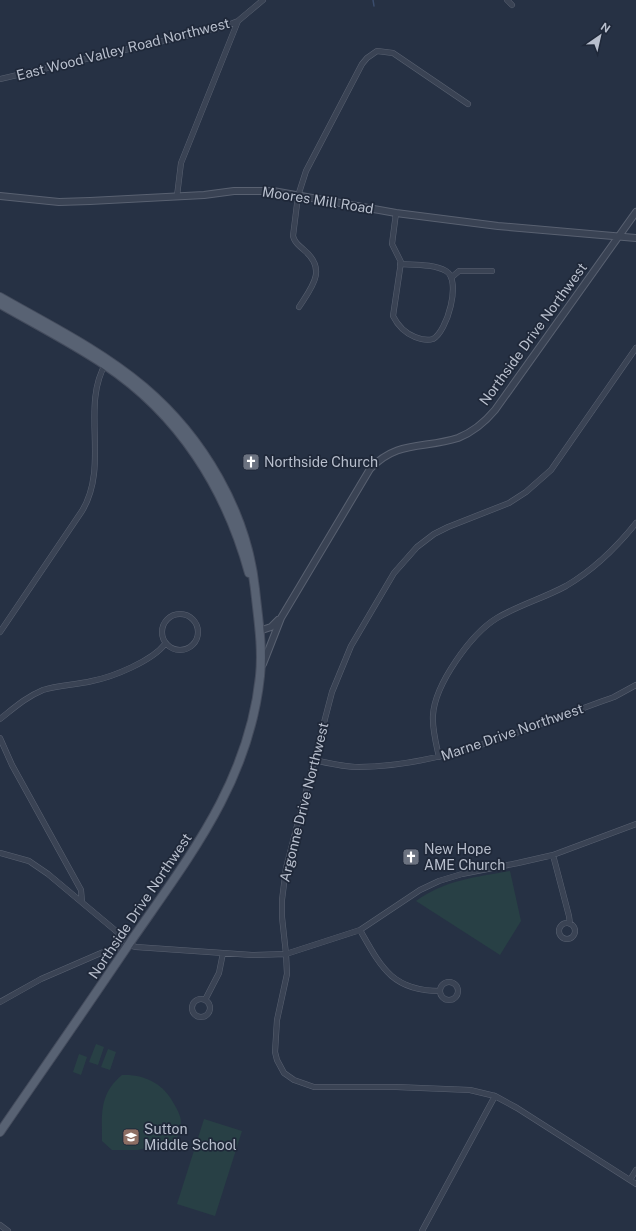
<svg xmlns="http://www.w3.org/2000/svg" width="636" height="1231" viewBox="0 0 636 1231" font-family="'Public Sans',sans-serif">
<style>
.green{fill:#284045}
.lines{fill:none;stroke-linecap:round;stroke-linejoin:round}
.stream{stroke:#3b4d6d;stroke-width:1.5}
.minor-casing{stroke:#596171;stroke-width:6}
.tertiary-casing{stroke:#596171;stroke-width:8}
.primary-casing{stroke:#444c5d;stroke-width:10}
.minor{stroke:#3a4354;stroke-width:5}
.tertiary{stroke:#3a4354;stroke-width:6}
.primary{stroke:#586273;stroke-width:8}
.labels{text-anchor:middle;dominant-baseline:central;stroke-width:3.5;stroke-linejoin:round;paint-order:stroke}
.street-label{font-size:14px;fill:#b8bfcd;stroke:#1f2839}
.poi-label{font-size:14px;fill:#b8bfcd;stroke:#1f2839;text-anchor:start}
</style>
<rect width="100%" height="100%" fill="#263144"/>
<path class="green" d="M 510,871 L 521,921 L 500,955 L 416,901 C 445,880 476,877 510,871 Z
M 96,1044 L 104,1047 L 98,1065 L 89,1062 Z
M 108,1049 L 116,1052 L 110,1070 L 101,1067 Z
M 79,1054 L 87,1057 L 81,1075 L 73,1072 Z
M 122,1075 C 145,1074 164,1084 174,1104 C 177,1109 181,1116 181,1122 C 181,1128 177,1137 175,1143 L 160,1144 L 138,1150 L 112,1150 L 102,1141 C 102,1114 99,1094 122,1075 Z
M 204,1119 L 242,1131 L 215,1216 L 177,1204 Z"/>
<g class="lines">
<path class="stream" d="M 373,0 L 374,6"/>
<g class="minor-casing">
<path id="minor" d="M 507,0 L 512,5
M 0,79 L 223,27 L 238,21 L 263,0
M 177,196 L 181,163 L 238,21
M 396,213 L 392,244 L 401,262 L 393,316 C 398,326 405,333 415,337 C 420,339 427,341 433,339 C 447,332 462,280 446,271 C 434,264 414,265 400,264
M 452,277 L 459,271 L 492,271
M 299,307 C 311,288 328,270 304,250 C 299,245 295,244 293,236 L 298,196 L 306,171 L 362,64 L 367,58 L 377,51 L 393,53 L 468,104
M 636,348 L 551,470 L 526,492 L 509,503 L 448,527 L 434,534 L 417,547 L 394,573 L 351,646 L 332,692 L 286,868 L 282,900 L 282,917 L 286,954 L 287,974 L 277,1020 L 275,1052 L 277,1060 L 284,1073 L 294,1080 L 314,1087 L 396,1087 L 470,1090 L 495,1096 L 517,1108 L 636,1184
M162 632a18 18 0 1 1 36 0a18 18 0 1 1-36 0Z
M 0,632 L 82,511 C 110,465 80,406 106,363
M 0,719 C 14,708 26,697 43,690 C 59,685 76,685 92,681 C 113,677 152,661 165,644
M 0,738 L 12,765 L 81,890 L 82,902
M 439,757 C 436,743 432,729 433,715 C 435,684 471,634 497,618 C 519,605 544,598 566,586 C 593,570 616,548 636,523
M 314,760 C 328,763 344,767 359,767 C 448,766 531,726 614,697 L 636,685
M 0,853 L 29,861 L 48,874 L 122,936 L 129,945
M 553,855 L 569,916 L 570,924
M559 931a8 8 0 1 1 16 0a8 8 0 1 1-16 0Z
M 360,930 C 381,967 392,991 440,991
M440 991a9 9 0 1 1 18 0a9 9 0 1 1-18 0Z
M192 1008a9 9 0 1 1 18 0a9 9 0 1 1-18 0Z
M 205,1000 L 219,973 L 223,953
M 0,1002 L 41,979 L 101,953 L 129,945 L 136,947 L 252,955 L 286,954 L 360,930 L 420,890 L 439,881 L 462,874 L 518,863 L 553,855 L 636,824
M 630,1180 L 636,1170
M 0,1225 L 8,1231
M 422,1231 L 495,1096"/>
</g>
<g class="tertiary-casing">
<path id="tertiary" d="M 0,196 L 59,202 L 90,201 L 204,195 L 234,191 L 273,191 L 396,213 L 498,226 L 636,238
M 259,631 L 271,627 L 278,620
M 263,664 L 281,618 L 370,469 C 397,440 424,449 458,438 C 473,432 485,422 495,410 L 636,212"/>
</g>
<g class="primary-casing">
<path id="primary" d="M 0,297 C 49,325 100,350 144,387 C 203,437 247,512 255,589 C 258,618 263,647 260,676 C 249,782 189,857 131,941 C 88,1005 44,1068 0,1132
M 0,304 C 35,324 72,343 105,365 C 179,414 226,489 249,573"/>
</g>
<use href="#minor" class="minor"/>
<use href="#tertiary" class="tertiary"/>
<use href="#primary" class="primary"/>
</g>
<defs>
<g id="church-square" transform="scale(0.9)"><rect x="-9" y="-9" width="18" height="18" rx="4" fill="#6b7280" stroke="#1f2839"/><path d="M-1.2-6h2.4v3.5h3.3v2.4h-3.3V6h-2.4V-.1h-3.3v-2.4h3.3Z" fill="#fff"/></g>
<g id="school-square" transform="scale(0.9)"><rect x="-9" y="-9" width="18" height="18" rx="4" fill="#8d6e63" stroke="#1f2839"/><path d="M0-5L7-2L0 1L-7-2ZM-4 1L0 2.5L4 1V4Q0 6-4 4Z" fill="#fff"/></g>
</defs>
<g fill-rule="evenodd">
<use href="#church-square" x="251" y="462"/>
<use href="#church-square" x="411" y="857"/>
<use href="#school-square" x="131" y="1137"/>
</g>
<g class="labels">
<g class="street-label">
<text transform="translate(123 49) rotate(-14)">East Wood Valley Road Northwest</text>
<text transform="translate(318 200) rotate(9)">Moores Mill Road</text>
<text transform="translate(533 334) rotate(-54)">Northside Drive Northwest</text>
<text transform="translate(512 732) rotate(-19)">Marne Drive Northwest</text>
<text transform="translate(304 802) rotate(-76)">Argonne Drive Northwest</text>
<text transform="translate(140 906) rotate(-56)">Northside Drive Northwest</text>
</g>
<g class="poi-label">
<text x="264" y="462">Northside Church</text>
<text x="424" y="849">New Hope<tspan x="424" dy="16">AME Church</tspan></text>
<text x="144" y="1129">Sutton<tspan x="144" dy="16">Middle School</tspan></text>
</g>
</g>
<g transform="translate(600 36) rotate(34)" stroke="#1f2839" stroke-width="3" paint-order="stroke">
<path d="M0-3L7 15L0 10L-7 15Z" fill="#b8bfcd"/>
<text y="-6" font-size="11" font-weight="bold" text-anchor="middle" fill="#b8bfcd">N</text>
</g>
</svg>
